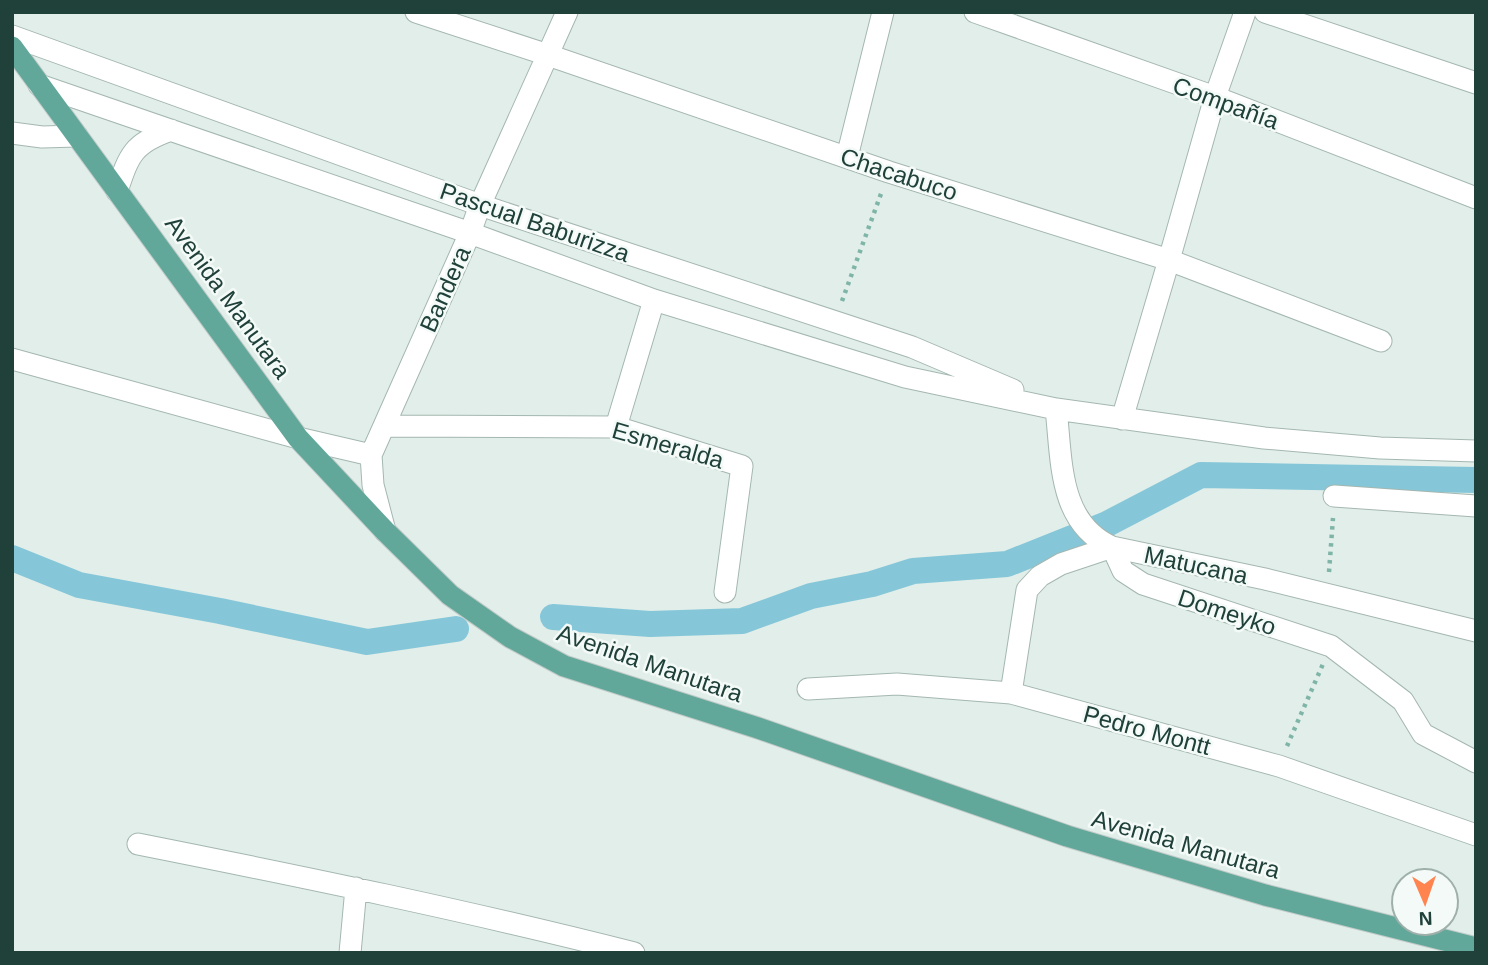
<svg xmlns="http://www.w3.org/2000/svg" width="1488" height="965" viewBox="0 0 1488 965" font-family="Arial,sans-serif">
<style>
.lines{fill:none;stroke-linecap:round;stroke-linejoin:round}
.canal{stroke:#85c7d9;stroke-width:26}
.minor-casing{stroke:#a4b7b1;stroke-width:23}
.major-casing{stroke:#c1cac8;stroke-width:23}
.path{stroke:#7fb5a7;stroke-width:4.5;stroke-dasharray:3.5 5;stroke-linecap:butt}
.minor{stroke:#fff;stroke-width:21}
.major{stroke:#62a89a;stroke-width:21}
.labels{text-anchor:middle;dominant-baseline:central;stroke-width:5;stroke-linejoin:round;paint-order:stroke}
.street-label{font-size:24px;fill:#20413a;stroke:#f3faf7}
</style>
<rect width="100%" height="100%" fill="#e2eee9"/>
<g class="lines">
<path class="canal" d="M 12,558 L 79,585 L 220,611 L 367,642 L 456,629
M 553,617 L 650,624 L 742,621 L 811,596 L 872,584 L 913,571 L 1007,564 L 1107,524 L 1201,475 L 1476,480"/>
<g class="minor-casing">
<path id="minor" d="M 416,12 L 548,55 L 889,172 L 1169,260 L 1381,341
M 975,12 L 1215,97 L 1476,198
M 1265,12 L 1476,83
M 12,36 L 480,205 L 912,347 L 1013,390
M 39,85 L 470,233 L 654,300 L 905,377 L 1056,409 L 1264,438 L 1380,448 L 1476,451
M 12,133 L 42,137 L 77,136
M 847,157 L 883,12
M 117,191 C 129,155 133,143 171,130
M 12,359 L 298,438 L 371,455
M 1056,409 C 1062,460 1058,523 1112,547 L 1123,571 L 1143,584 L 1331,646 L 1403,701 L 1423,734 L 1476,762
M 1122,419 L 1169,260 L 1215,97 L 1245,12
M 384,426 L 616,427 L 742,466 L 725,592
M 616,427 L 654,300
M 1334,496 L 1476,506
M 385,531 L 373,485 L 371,455 L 470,233 L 480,205 L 567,12
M 808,689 L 897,684 L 1011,693 L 1279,766 L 1476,835
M 1011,693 L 1027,590 L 1040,576 L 1061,564 L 1112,547 L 1265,579 L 1476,631
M 138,844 C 304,877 469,911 634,953
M 350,953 L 356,888"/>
</g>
<g class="major-casing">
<path id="major" d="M 12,47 L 298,438 L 385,531 L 450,595 L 510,637 L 564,666 L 758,728 L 1067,836 L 1265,895 L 1476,948"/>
</g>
<path class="path" d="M 842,301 L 882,191
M 1329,572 L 1333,518
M 1287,746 L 1323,664"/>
<use href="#minor" class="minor"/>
<use href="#major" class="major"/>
</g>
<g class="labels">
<g class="street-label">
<text transform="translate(1226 103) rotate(20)">Compañía</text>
<text transform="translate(899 174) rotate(18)">Chacabuco</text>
<text transform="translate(535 222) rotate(19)">Pascual Baburizza</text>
<text transform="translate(445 289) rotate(-66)">Bandera</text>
<text transform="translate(228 297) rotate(54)">Avenida Manutara</text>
<text transform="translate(668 445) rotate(16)">Esmeralda</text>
<text transform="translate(1196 565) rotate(12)">Matucana</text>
<text transform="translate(1227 612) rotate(18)">Domeyko</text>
<text transform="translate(650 663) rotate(19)">Avenida Manutara</text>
<text transform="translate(1147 730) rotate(15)">Pedro Montt</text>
<text transform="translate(1186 844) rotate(16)">Avenida Manutara</text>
</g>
</g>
<rect width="1488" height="965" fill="none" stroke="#20413a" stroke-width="28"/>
<g transform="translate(1425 902) rotate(178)"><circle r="33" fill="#f3faf7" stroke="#9fb0ab" stroke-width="2"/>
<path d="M0-5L12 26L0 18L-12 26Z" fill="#ff844f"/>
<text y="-10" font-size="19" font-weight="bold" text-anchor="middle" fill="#20413a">N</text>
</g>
</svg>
